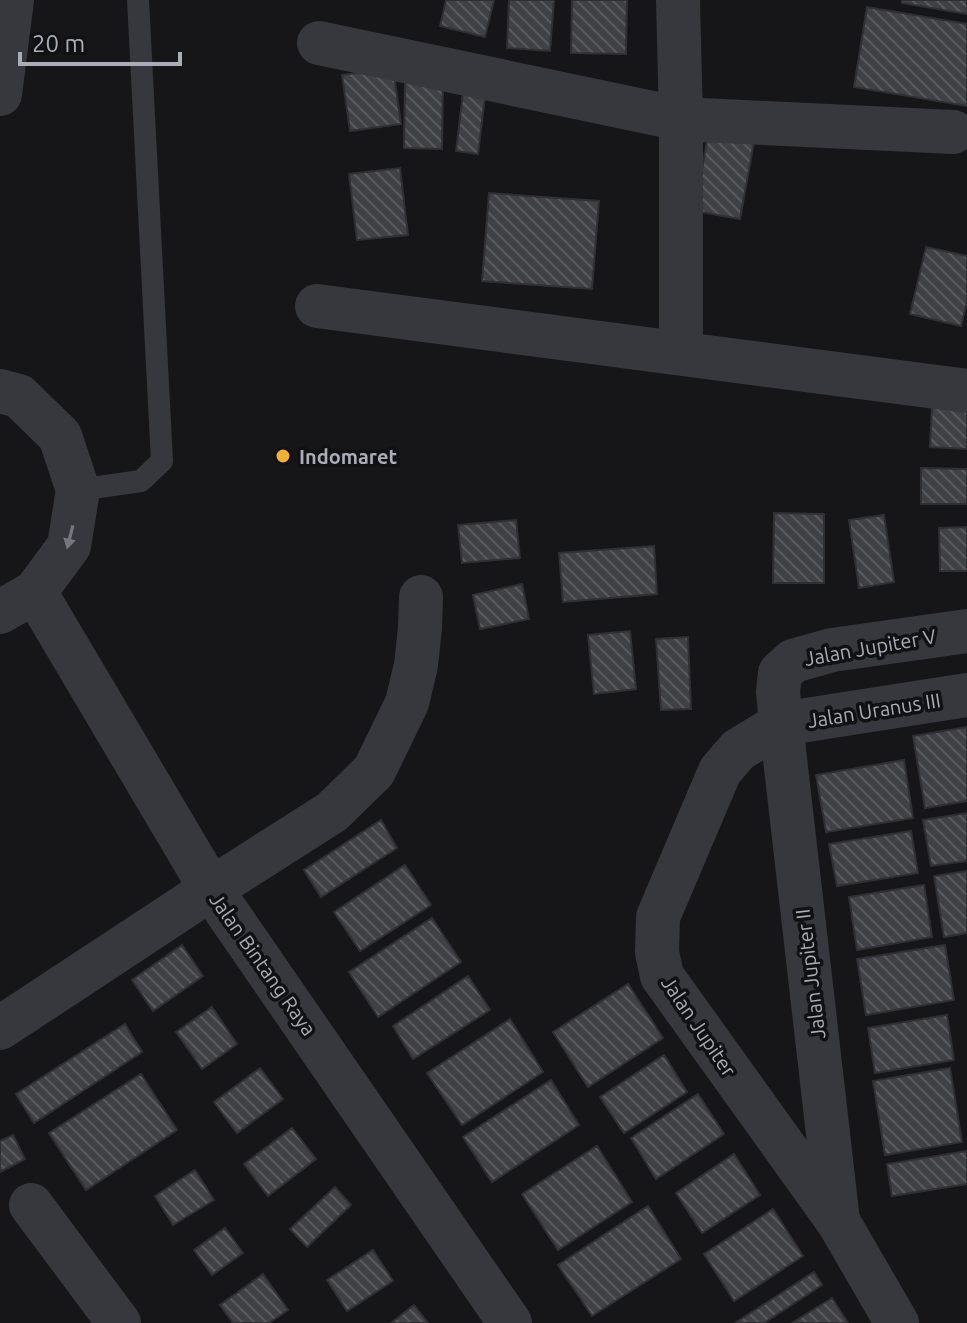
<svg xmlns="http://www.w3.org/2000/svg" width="967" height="1323" viewBox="0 0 967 1323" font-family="Ubuntu,sans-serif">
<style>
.building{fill:url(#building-back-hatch);stroke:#303034;stroke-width:2}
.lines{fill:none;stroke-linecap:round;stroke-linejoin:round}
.lane{stroke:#37383d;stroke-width:22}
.street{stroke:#37383d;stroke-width:44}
.oneway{fill:#757881}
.poi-dot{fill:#f2b134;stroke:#111113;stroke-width:3}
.labels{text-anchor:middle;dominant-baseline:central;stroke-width:7;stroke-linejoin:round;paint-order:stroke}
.poi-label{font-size:20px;font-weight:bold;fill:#a8adb8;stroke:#111113;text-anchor:start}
.street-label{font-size:20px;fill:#a8adb8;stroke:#111113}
</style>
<defs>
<pattern id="building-back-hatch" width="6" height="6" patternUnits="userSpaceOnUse" patternTransform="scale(2)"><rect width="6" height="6" fill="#404145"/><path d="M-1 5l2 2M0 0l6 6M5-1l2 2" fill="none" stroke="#595a5e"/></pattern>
</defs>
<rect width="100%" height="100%" fill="#161618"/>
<path class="building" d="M 446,0 L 494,0 L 485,37 L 440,26 Z
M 509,0 L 554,0 L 550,51 L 507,48 Z
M 572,0 L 627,0 L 626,54 L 571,53 Z
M 902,0 L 967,0 L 967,14 L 902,3 Z
M 867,7 L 967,24 L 967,106 L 854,87 Z
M 393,68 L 401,124 L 350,131 L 342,75 Z
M 465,77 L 487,80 L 478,154 L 456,151 Z
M 405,80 L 443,80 L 442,149 L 404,148 Z
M 710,123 L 756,131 L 740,219 L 695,211 Z
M 400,168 L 408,235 L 357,240 L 349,174 Z
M 489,193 L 599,201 L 592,289 L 482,281 Z
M 926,247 L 967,256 L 967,302 L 961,326 L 910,314 Z
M 932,406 L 967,409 L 967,449 L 930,447 Z
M 921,468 L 967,469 L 967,504 L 921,504 Z
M 774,513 L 824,514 L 824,583 L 773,583 Z
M 884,515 L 894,582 L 859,588 L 849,520 Z
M 516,520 L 520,558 L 462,563 L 458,525 Z
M 967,527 L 967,571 L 940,571 L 939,528 Z
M 654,546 L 657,594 L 563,602 L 559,553 Z
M 522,584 L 529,619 L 480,629 L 473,595 Z
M 630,631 L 636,689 L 594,694 L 588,635 Z
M 688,637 L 691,709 L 661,710 L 656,639 Z
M 967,727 L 967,801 L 925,808 L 913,736 Z
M 904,760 L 913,818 L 826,832 L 816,775 Z
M 967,813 L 967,861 L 931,866 L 923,820 Z
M 381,820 L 397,848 L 321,897 L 304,870 Z
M 911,831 L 918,873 L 837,886 L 829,844 Z
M 405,865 L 431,905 L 360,951 L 334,912 Z
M 967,871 L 967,933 L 944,937 L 934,876 Z
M 924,885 L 932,937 L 857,950 L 849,897 Z
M 432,918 L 461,962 L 378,1017 L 349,972 Z
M 182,945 L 203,976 L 153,1011 L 132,980 Z
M 945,945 L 954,1000 L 866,1015 L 857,959 Z
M 468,976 L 490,1010 L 413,1059 L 393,1026 Z
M 628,984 L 663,1038 L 588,1087 L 553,1032 Z
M 212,1007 L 237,1044 L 202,1069 L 176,1032 Z
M 947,1015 L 954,1060 L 875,1073 L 868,1028 Z
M 510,1019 L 543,1072 L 462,1125 L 427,1073 Z
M 125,1024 L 142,1052 L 34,1123 L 16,1094 Z
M 664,1055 L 687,1092 L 624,1133 L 600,1097 Z
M 260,1068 L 283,1099 L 237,1133 L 214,1102 Z
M 950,1068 L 962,1142 L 885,1155 L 873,1081 Z
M 141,1074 L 177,1130 L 86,1190 L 49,1133 Z
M 551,1080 L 579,1125 L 492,1182 L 463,1137 Z
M 698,1094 L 724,1134 L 656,1179 L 631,1138 Z
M 292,1128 L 316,1159 L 268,1196 L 244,1164 Z
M 13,1135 L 25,1159 L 0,1172 L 0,1141 Z
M 597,1146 L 632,1202 L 558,1250 L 522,1194 Z
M 967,1151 L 967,1184 L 892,1196 L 887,1164 Z
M 734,1154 L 760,1195 L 702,1233 L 676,1193 Z
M 195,1170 L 214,1200 L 173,1225 L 155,1196 Z
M 335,1187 L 351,1205 L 307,1247 L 290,1229 Z
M 648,1206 L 681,1259 L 592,1316 L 558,1265 Z
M 773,1209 L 803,1256 L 734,1301 L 704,1254 Z
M 225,1228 L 243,1253 L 212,1275 L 194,1250 Z
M 373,1250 L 393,1281 L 347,1311 L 327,1280 Z
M 814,1272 L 822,1285 L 764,1323 L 735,1323 Z
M 263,1274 L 288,1310 L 269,1323 L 233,1323 L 220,1305 Z
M 832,1298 L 848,1323 L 792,1323 Z
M 414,1305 L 428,1323 L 391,1323 Z"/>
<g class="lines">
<path class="lane" d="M 78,490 L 141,481 L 162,461 L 138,0"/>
<path class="street" d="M 678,0 L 681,119 L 681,353
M 319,43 L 681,119 L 953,132
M 0,94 L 12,0
M 317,306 L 967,391
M 0,391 L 19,396 L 60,436 L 78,490 L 69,546 L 35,592 L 0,612
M 35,592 L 211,889 L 510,1323
M 0,1028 L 211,889 L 332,812 L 374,771 L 407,703 L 416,665 L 420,628 L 421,597
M 31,1205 L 119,1323
M 838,1221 L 781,724 L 778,692 L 780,673 L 793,661 L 832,650 L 967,631
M 897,1323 L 839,1223 L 662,976 L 657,952 L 658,917 L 720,771 L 738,750 L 781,724 L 967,695"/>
</g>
<defs><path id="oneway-solid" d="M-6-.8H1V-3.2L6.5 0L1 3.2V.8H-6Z" transform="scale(2)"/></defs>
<use class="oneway" href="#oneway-solid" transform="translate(70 537) rotate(104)"/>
<circle class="poi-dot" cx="283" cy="456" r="8"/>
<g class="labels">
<g class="poi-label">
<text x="299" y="456">Indomaret</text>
</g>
<g class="street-label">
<text transform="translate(870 647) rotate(-10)">Jalan Jupiter V</text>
<text transform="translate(874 710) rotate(-9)">Jalan Uranus III</text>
<text transform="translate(263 964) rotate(55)">Jalan Bintang Raya</text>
<text transform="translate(810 974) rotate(-97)">Jalan Jupiter II</text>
<text transform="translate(699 1026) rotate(56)">Jalan Jupiter</text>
</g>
</g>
<path d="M20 52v12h160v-12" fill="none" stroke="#a8adb8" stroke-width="4"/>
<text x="32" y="52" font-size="24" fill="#a8adb8" stroke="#111113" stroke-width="6" paint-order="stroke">20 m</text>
</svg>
